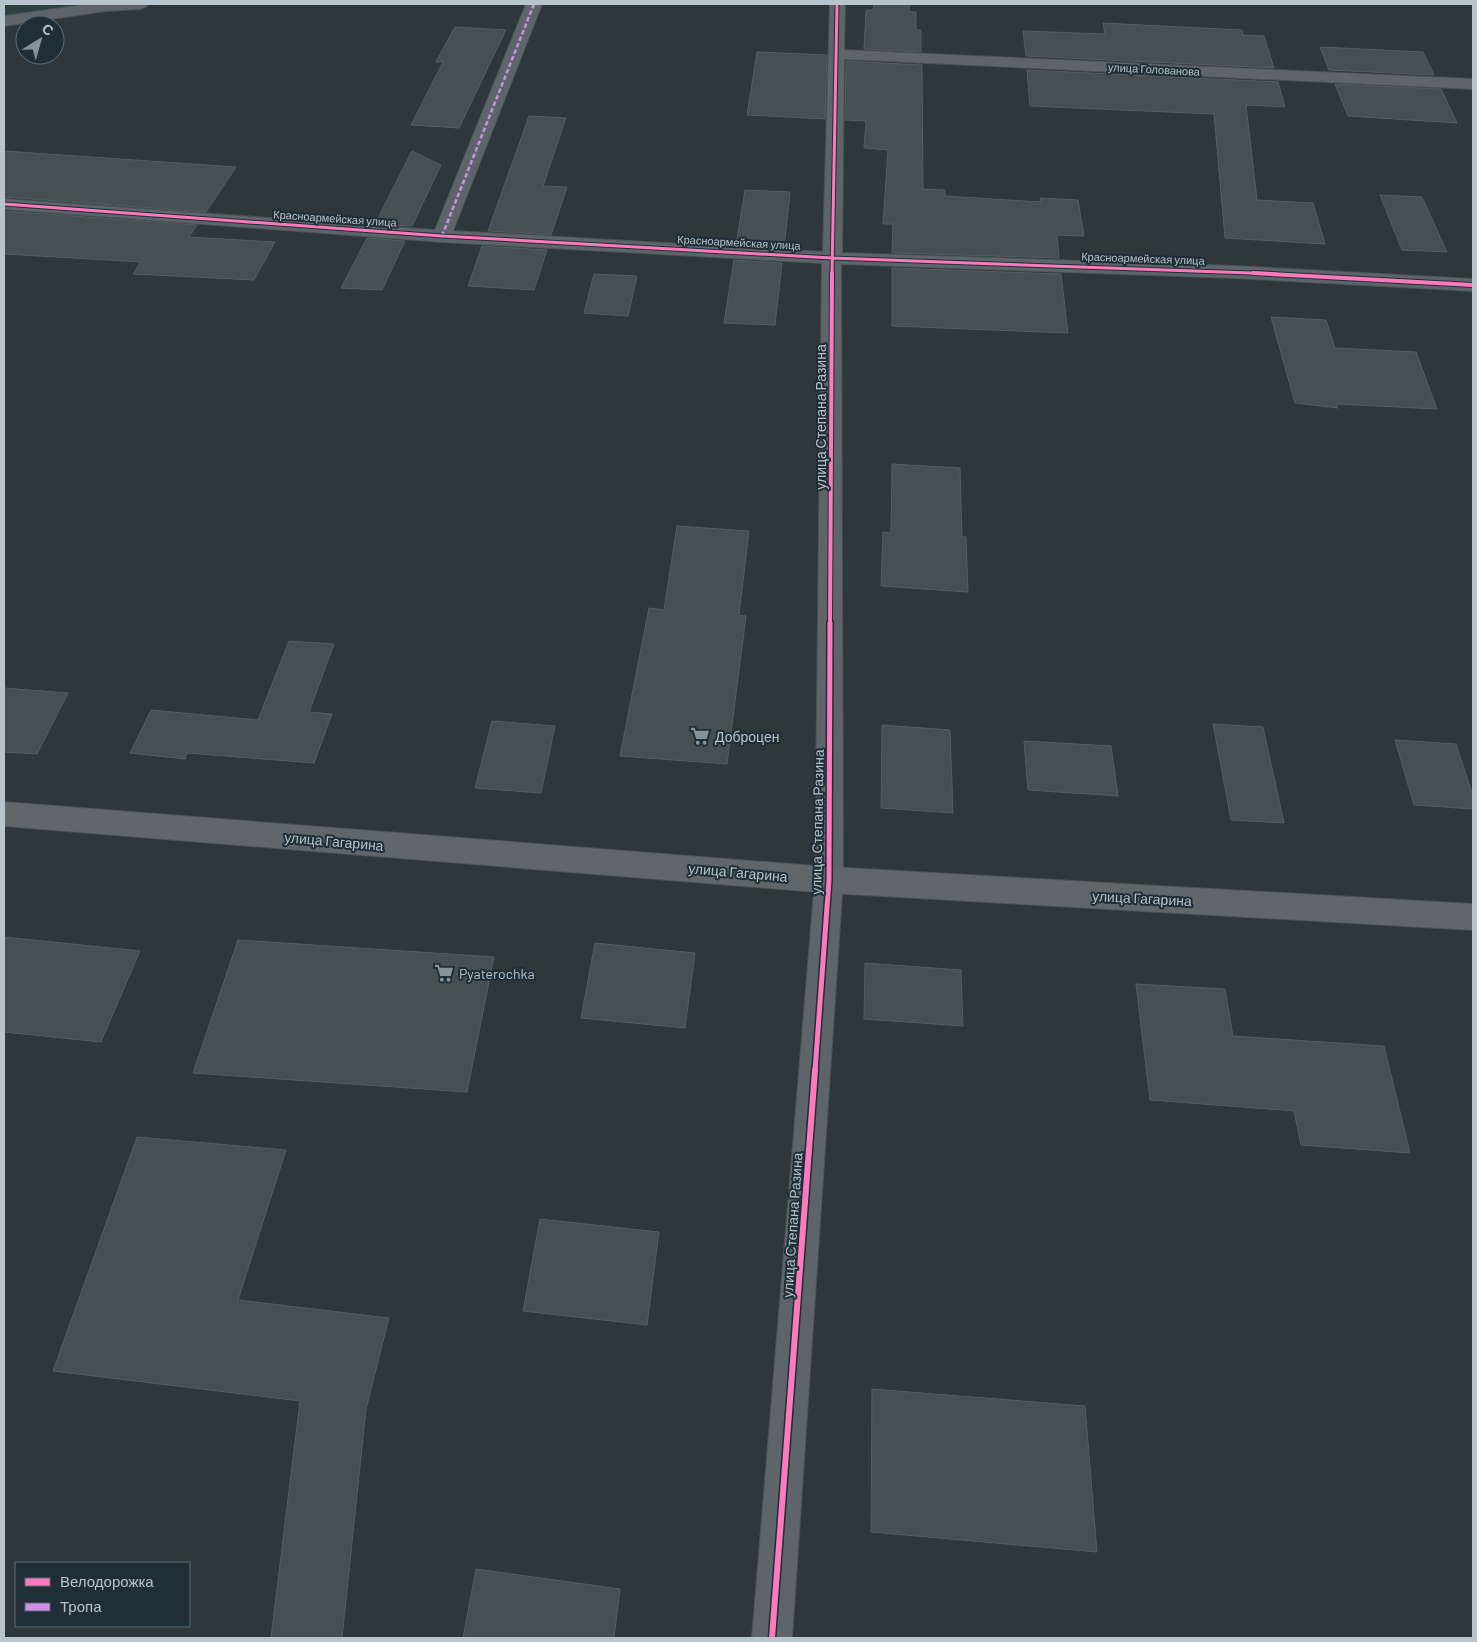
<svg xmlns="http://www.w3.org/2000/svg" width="1477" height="1642" viewBox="0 0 1477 1642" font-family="Barlow,sans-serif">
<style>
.green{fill:#2a4341}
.building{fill:#464f53;stroke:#555e63}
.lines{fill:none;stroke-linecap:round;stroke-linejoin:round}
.street-casing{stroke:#4b5256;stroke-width:2}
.primary-casing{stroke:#4b5359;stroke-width:2}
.street{fill:#5d656a;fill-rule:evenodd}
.primary{fill:#60676b;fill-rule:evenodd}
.quiet{stroke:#ce8fe9;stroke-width:2.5;stroke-dasharray:4.5 2.5;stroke-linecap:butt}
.cycleway-far3-casing{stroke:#202e37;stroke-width:5}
.cycleway-far2-casing{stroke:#202e37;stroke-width:6}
.cycleway-far1-casing{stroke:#202e37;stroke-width:8}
.cycleway-casing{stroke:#202e37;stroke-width:9}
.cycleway-far3{stroke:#fd7abc;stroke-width:3}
.cycleway-far2{stroke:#fd7abc;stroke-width:4}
.cycleway-far1{stroke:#fd7abc;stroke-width:5}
.cycleway{stroke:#fd7abc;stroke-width:6}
.labels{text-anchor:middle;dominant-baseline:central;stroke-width:4;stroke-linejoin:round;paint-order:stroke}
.far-street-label{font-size:11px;fill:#b8c4cc;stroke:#202e37}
.street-label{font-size:14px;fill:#b8c4cc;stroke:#202e37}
.poi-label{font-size:14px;fill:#b8c4cc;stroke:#202e37;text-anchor:start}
</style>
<rect width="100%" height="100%" fill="#2d373c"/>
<path class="green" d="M 4,4 L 99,4 L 4,20 Z"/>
<path class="building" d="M 874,4 L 909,4 L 909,12 L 916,12 L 916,30 L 921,30 L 921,52 L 864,49 L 866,10 L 873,10 Z
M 1103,23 L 1242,30 L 1243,35 L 1264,36 L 1274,68 L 1026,56 L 1023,31 L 1105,34 Z
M 455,27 L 506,30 L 459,128 L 411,125 L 443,62 L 436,62 Z
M 1320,47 L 1423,52 L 1434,75 L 1329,70 Z
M 757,52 L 827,55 L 825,119 L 747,115 Z
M 846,61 L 922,65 L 923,189 L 945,190 L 945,196 L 1041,202 L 1040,198 L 1078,200 L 1084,236 L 1057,235 L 1059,258 L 892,253 L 893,224 L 883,224 L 888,150 L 864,148 L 866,121 L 845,120 Z
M 1027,70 L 1278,82 L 1285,107 L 1246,105 L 1257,200 L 1313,203 L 1325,244 L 1225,238 L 1214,114 L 1030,106 Z
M 1335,84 L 1441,89 L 1457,123 L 1348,116 Z
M 529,116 L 566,118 L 543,186 L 567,187 L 551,235 L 488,231 Z
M 4,151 L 236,167 L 206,212 L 4,197 Z
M 412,151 L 441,165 L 412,226 L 375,224 Z
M 745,190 L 790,192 L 784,248 L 736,245 Z
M 1380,195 L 1422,197 L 1447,252 L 1402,250 Z
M 4,211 L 197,225 L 189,237 L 275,242 L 254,280 L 133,274 L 141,262 L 4,254 Z
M 367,238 L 405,241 L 382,290 L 341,288 Z
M 482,246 L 547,250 L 534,290 L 468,286 Z
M 734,260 L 782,263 L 775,325 L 724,323 Z
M 892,268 L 1061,274 L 1068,333 L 892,326 Z
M 594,274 L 637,276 L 628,316 L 584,313 Z
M 1271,317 L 1326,320 L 1335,348 L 1416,352 L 1437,409 L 1336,404 L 1338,408 L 1295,403 Z
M 892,464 L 960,468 L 962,537 L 966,537 L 968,592 L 881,586 L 883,532 L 891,533 Z
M 677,526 L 749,531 L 739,615 L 746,616 L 727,764 L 620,756 L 649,608 L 664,610 Z
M 289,641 L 334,644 L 309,712 L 332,714 L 314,763 L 187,753 L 185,759 L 130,753 L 151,710 L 258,720 Z
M 4,688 L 68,693 L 37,754 L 4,752 Z
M 492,721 L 555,726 L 541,793 L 475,788 Z
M 1213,724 L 1263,727 L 1284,823 L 1231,820 Z
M 882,725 L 950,730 L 953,813 L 881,808 Z
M 1395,740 L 1456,744 L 1473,796 L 1473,809 L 1414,805 Z
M 1024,741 L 1111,746 L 1118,796 L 1028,790 Z
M 4,937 L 140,951 L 101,1042 L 4,1032 Z
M 238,940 L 494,957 L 467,1092 L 193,1073 Z
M 595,943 L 695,953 L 685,1028 L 581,1018 Z
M 865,963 L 961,970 L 963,1026 L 864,1019 Z
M 1136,984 L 1225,989 L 1233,1036 L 1384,1046 L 1410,1153 L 1301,1145 L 1294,1111 L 1150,1100 Z
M 137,1137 L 286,1150 L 238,1300 L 389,1318 L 366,1409 L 342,1638 L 271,1638 L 300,1401 L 53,1371 Z
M 540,1219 L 659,1232 L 647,1325 L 523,1311 Z
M 872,1389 L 1085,1406 L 1097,1552 L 871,1532 Z
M 476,1569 L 620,1589 L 614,1638 L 463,1638 Z"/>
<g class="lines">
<g class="street-casing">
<path id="street" d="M 90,4 L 148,4 L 145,7 L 140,9 L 106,11 L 4,26 L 4,16 Z
M 526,4 L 542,4 L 453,231 L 823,252 L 830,4 L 845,4 L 844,50 L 1473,79 L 1473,89 L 844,59 L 842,253 L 1234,266 L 1473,279 L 1473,291 L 1234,278 L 841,264 L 843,880 L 792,1638 L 752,1638 L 815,880 L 822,263 L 442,242 L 4,209 L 4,199 L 435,230 Z"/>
</g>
<g class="primary-casing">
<path id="primary" d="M 4,802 L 829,867 L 1473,904 L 1473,930 L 829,893 L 4,826 Z"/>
</g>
<use href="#street" class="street"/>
<use href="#primary" class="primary"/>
<path class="quiet" d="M 442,236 L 534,4"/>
<g class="cycleway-far3-casing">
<path id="cycleway-far3" d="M 4,204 L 442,236 L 832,258 L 1276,274
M 832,274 L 837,4"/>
</g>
<g class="cycleway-far2-casing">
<path id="cycleway-far2" d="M 1253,273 L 1473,285
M 830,624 L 832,273"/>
</g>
<g class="cycleway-far1-casing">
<path id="cycleway-far1" d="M 815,1071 L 829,880 L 830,623"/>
</g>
<g class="cycleway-casing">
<path id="cycleway" d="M 772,1638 L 815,1070"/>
</g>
<use href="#cycleway-far3" class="cycleway-far3"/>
<use href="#cycleway-far2" class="cycleway-far2"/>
<use href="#cycleway-far1" class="cycleway-far1"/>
<use href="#cycleway" class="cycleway"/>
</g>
<defs>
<g id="supermarket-bare" transform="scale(1.5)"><path d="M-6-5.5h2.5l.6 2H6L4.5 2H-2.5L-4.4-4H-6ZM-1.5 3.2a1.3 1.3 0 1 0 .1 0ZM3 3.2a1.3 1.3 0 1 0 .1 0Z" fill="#87939a" stroke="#202e37" stroke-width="2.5" paint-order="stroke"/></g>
</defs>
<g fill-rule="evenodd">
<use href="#supermarket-bare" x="700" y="736"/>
<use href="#supermarket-bare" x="444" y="973"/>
</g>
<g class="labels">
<g class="far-street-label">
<text transform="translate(1154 69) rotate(3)">улица Голованова</text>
<text transform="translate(335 218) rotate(4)">Красноармейская улица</text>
<text transform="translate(739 242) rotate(3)">Красноармейская улица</text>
<text transform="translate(1143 258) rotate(2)">Красноармейская улица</text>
</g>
<g class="street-label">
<text transform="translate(820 417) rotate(-90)">улица Степана Разина</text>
<text transform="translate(817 822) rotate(-89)">улица Степана Разина</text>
<text transform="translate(334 841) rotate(5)">улица Гагарина</text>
<text transform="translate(738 872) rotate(5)">улица Гагарина</text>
<text transform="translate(1142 898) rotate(3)">улица Гагарина</text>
<text transform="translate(792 1225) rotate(-86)">улица Степана Разина</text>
</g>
<g class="poi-label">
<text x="715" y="736">Доброцен</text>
<text x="459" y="973">Pyaterochka</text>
</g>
</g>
<rect width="1477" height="1642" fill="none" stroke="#b8c4cc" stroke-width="10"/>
<rect x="15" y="1562" width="175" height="65" fill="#202e37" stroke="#5d6a73"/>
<rect x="25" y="1578" width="25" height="8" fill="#fd7abc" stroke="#5d6a73"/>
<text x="60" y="1587" font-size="15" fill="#b8c4cc">Велодорожка</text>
<rect x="25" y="1603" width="25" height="8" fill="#ce8fe9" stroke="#5d6a73"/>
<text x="60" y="1612" font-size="15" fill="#b8c4cc">Тропа</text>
<g transform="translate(40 40) rotate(37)"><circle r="24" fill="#202e37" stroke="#5d6a73"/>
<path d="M0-4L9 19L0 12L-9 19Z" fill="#87939a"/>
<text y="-8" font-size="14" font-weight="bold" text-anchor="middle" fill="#b8c4cc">С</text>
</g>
</svg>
